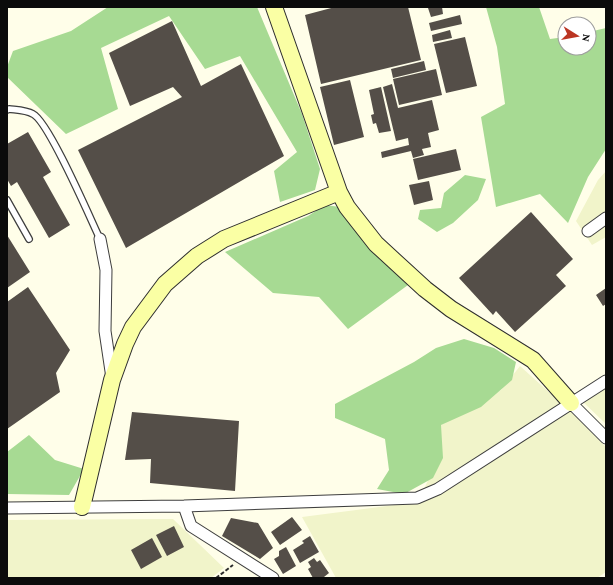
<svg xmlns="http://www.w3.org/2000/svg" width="613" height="585" viewBox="0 0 613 585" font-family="'Crimson Pro',serif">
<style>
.farmland{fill:#f1f4ca}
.forest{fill:#a7da93}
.building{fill:#544e48}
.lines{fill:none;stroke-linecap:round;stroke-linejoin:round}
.lane-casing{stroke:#3e3e3e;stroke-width:8}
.street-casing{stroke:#3e3e3e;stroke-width:13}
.secondary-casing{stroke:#2d2d2d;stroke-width:18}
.path{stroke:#2d2d2d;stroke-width:2;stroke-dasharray:4 2;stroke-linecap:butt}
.lane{stroke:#fff;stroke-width:5.5}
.street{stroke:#fff;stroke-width:11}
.secondary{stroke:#faffa4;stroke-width:16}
</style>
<rect width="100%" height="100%" fill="#fffee9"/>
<path class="farmland" d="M 606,171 L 606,237 L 592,245 L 576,221 L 598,180 Z
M 520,366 L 571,412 L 606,447 L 606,572 L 597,578 L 336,578 L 302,517 L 418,502 L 437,461 L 441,425 L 501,390 Z
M 606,385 L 606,424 L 581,400 Z
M 173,519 L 224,568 L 211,578 L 7,578 L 7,520 Z"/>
<path class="forest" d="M 108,7 L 257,7 L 302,114 L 320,169 L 315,190 L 280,202 L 274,171 L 297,152 L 240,56 L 205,69 L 169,16 L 101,48 L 118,109 L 66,134 L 7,77 L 7,67 L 13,51 L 71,31 Z
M 486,7 L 539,7 L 550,39 L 565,37 L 565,48 L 589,48 L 589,32 L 606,28 L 606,149 L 588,177 L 568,223 L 540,194 L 496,207 L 481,117 L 505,104 L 497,47 Z
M 465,175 L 486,179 L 478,200 L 453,223 L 437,232 L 418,219 L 420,210 L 441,208 L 444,193 Z
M 325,205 L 340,207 L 408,285 L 348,329 L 319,297 L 273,293 L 225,252 L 308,216 Z
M 464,339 L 494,348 L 516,362 L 512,380 L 481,407 L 441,425 L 443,458 L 433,478 L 404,494 L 377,489 L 389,470 L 385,439 L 335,418 L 335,404 L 414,362 L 436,348 Z
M 29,435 L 55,460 L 84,469 L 69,495 L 7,494 L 7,452 Z"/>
<path class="building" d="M 335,7 L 408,7 L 421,60 L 321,84 L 305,15 Z
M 434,7 L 442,7 L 443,14 L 431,17 L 428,8 Z
M 460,15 L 462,24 L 431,31 L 429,23 Z
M 172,21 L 201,86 L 241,64 L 284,156 L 126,248 L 78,150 L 182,97 L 173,87 L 130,106 L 109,53 Z
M 450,30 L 452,38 L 433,42 L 432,35 Z
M 465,37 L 477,86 L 446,93 L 434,44 Z
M 424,61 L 426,70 L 393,78 L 391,69 Z
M 436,69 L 442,95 L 399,105 L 393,79 Z
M 350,80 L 364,137 L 334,145 L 320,87 Z
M 392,84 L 398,108 L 432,100 L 439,130 L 428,133 L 431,147 L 422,149 L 424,155 L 413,158 L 411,151 L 382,158 L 381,152 L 409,145 L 408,138 L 396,141 L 383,87 Z
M 381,87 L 391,131 L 379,133 L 376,123 L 373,124 L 371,115 L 374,114 L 369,90 Z
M 28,132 L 51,172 L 43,177 L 70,225 L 49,238 L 17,182 L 11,186 L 7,179 L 7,144 Z
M 456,149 L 461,170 L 418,180 L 413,159 Z
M 429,181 L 433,200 L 414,205 L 409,185 Z
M 531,212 L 573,259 L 556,275 L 566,286 L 515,332 L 496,311 L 493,315 L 459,278 Z
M 7,235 L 30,272 L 7,288 Z
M 28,287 L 70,350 L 56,373 L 60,392 L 7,429 L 7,302 Z
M 606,288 L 606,304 L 603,306 L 596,295 Z
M 132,412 L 239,421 L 235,491 L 150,483 L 151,459 L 125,460 Z
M 292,517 L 302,530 L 280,545 L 271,532 Z
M 231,518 L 258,523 L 273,548 L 260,559 L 222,536 Z
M 174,526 L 184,547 L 167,556 L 156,535 Z
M 310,536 L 319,552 L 300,563 L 293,550 L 304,543 L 302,541 Z
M 152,538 L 162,557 L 141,569 L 131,550 Z
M 286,547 L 296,566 L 283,574 L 274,559 L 279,556 L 279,551 Z
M 314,558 L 317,562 L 320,560 L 329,573 L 324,577 L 324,578 L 313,578 L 308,569 L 311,567 L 308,562 Z"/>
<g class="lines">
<g class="lane-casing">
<path id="lane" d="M 7,110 L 9,109 C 17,110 26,110 33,114 C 49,122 90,218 100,239
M 7,200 L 29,239"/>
</g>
<g class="street-casing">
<path id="street" d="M 588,231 L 606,218
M 100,239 L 106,270 L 105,331 L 112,378
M 571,403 L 606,438
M 184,506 L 191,526 L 273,578
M 7,508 L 184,506 L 417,498 L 438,489 L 606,381"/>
</g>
<g class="secondary-casing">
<path id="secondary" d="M 274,7 L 339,192 L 347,207 L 376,244 L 425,289 L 451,309 L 533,360 L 571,403
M 82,507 L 112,380 L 125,344 L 133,327 L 165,284 L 197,256 L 224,239 L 339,192"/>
</g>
<path class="path" d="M 216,578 L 233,565"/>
<use href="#lane" class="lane"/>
<use href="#street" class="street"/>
<use href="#secondary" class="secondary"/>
</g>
<rect width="613" height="585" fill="none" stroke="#0b0b0b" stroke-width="16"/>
<g transform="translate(577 36) rotate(101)"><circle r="19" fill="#ffffff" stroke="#9d9d9d"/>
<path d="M0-3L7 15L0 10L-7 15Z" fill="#bb3523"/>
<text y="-6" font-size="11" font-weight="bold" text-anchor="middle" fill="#0b0b0b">N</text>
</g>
</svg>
